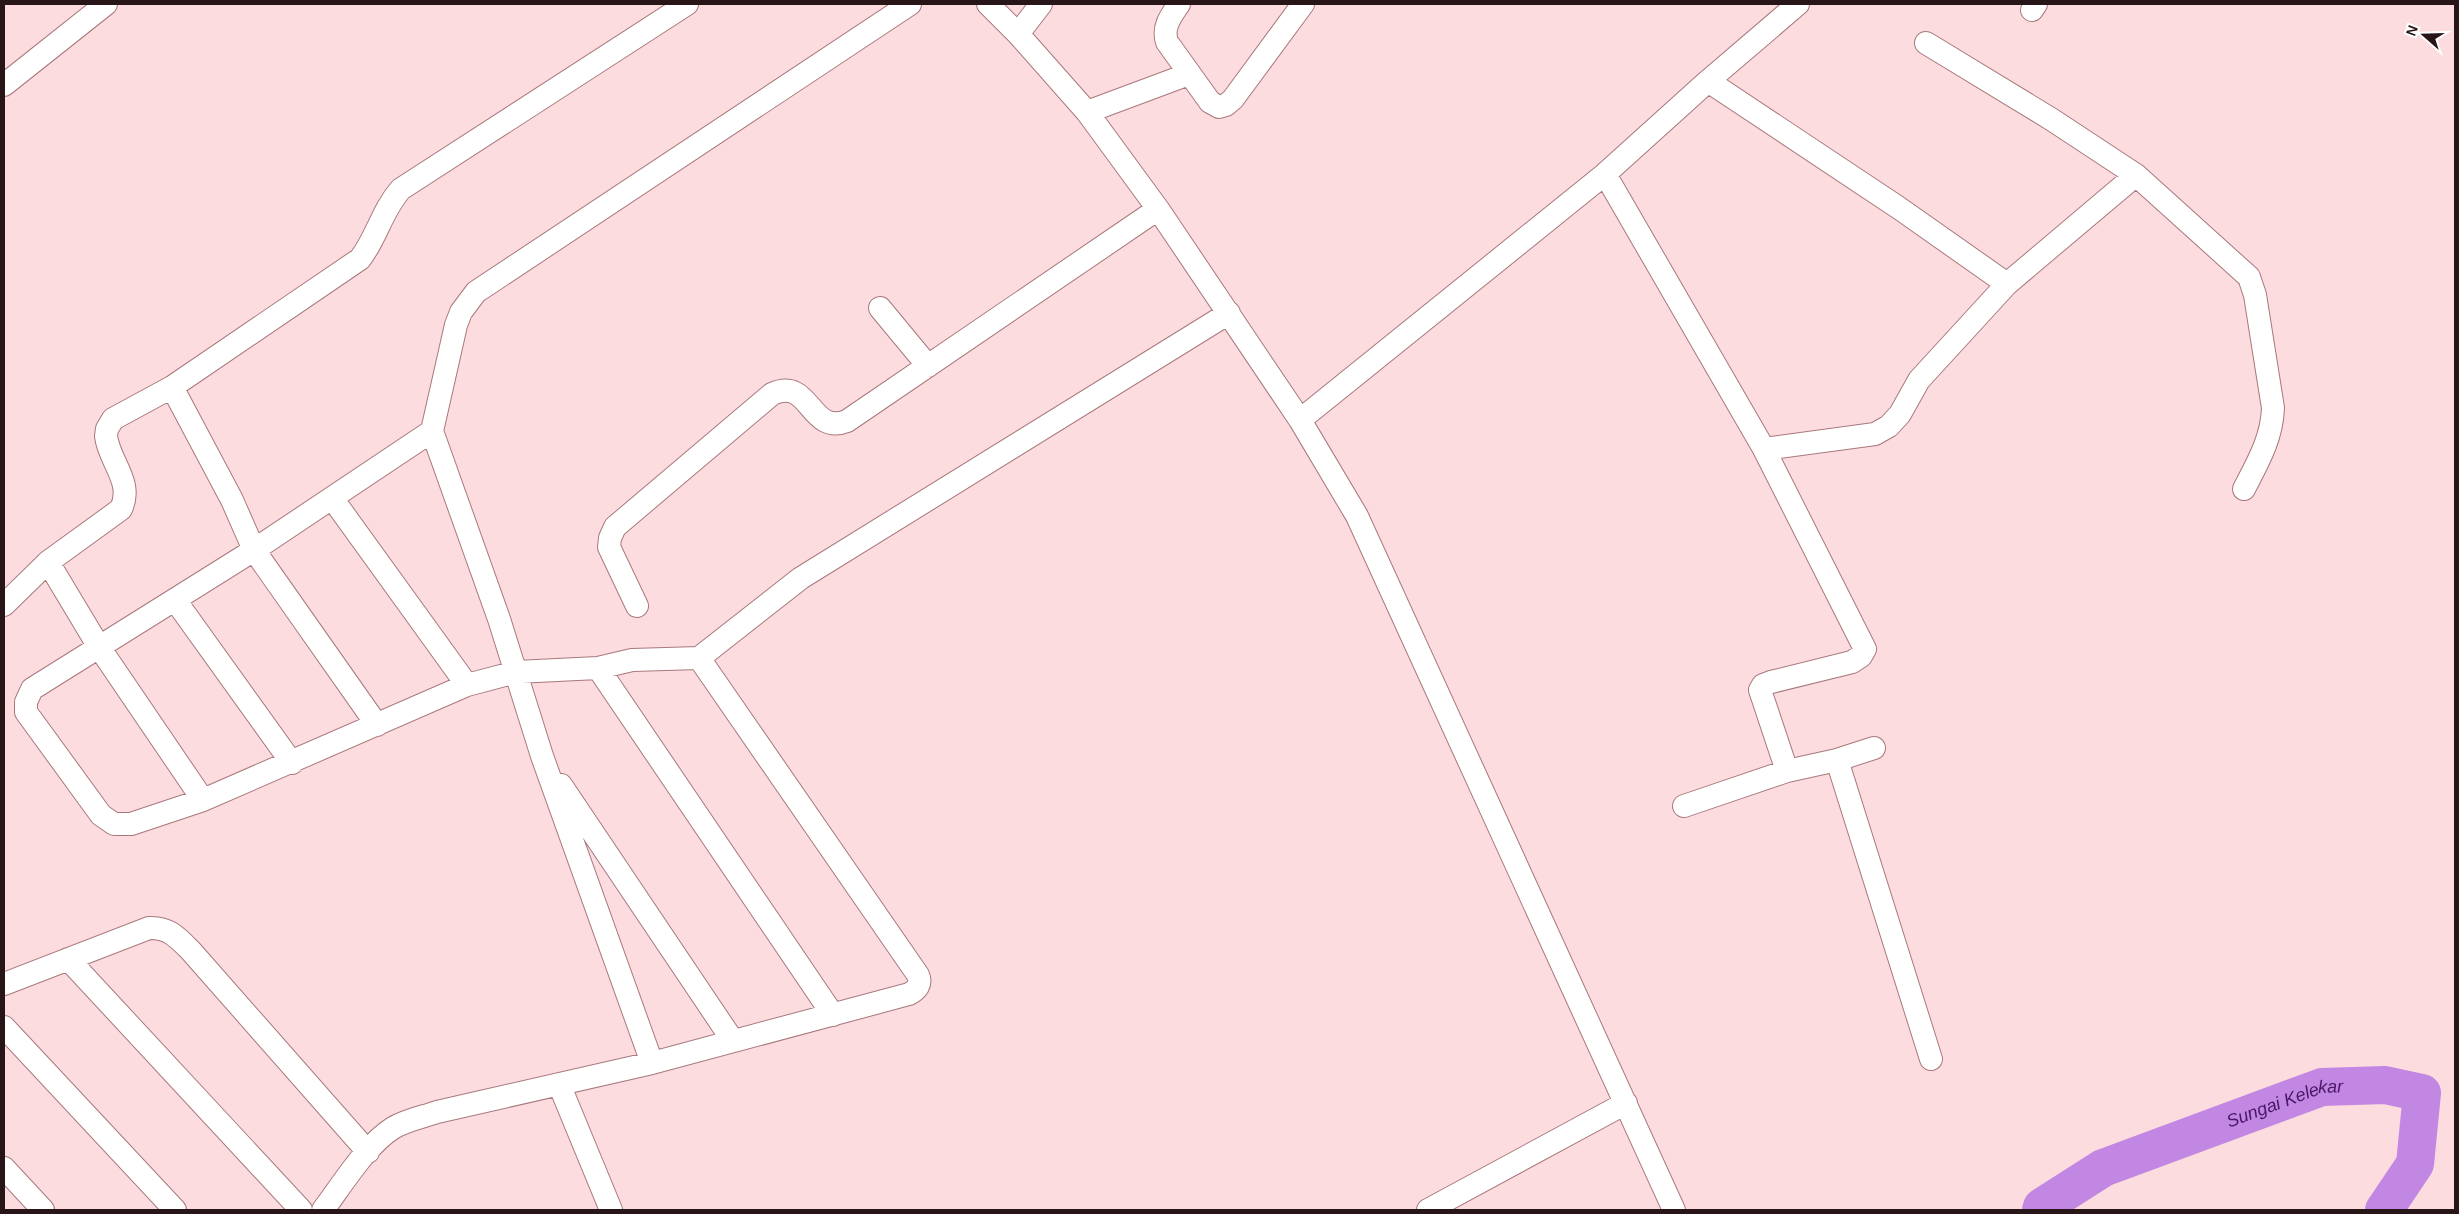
<svg xmlns="http://www.w3.org/2000/svg" width="2459" height="1214" viewBox="0 0 2459 1214" font-family="Arial,sans-serif">
<style>
.lines{fill:none;stroke-linecap:round;stroke-linejoin:round}
.river{stroke:#c187e2;stroke-width:38}
.minor-casing{stroke:#a8787c;stroke-width:24}
.minor{stroke:#fff;stroke-width:22}
.labels{text-anchor:middle;dominant-baseline:central;stroke-width:4.5;stroke-linejoin:round;paint-order:stroke}
.water-label{font-size:18px;font-style:italic;fill:#4c1566;stroke:#fff}
</style>
<rect width="100%" height="100%" fill="#fcdcde"/>
<g class="lines">
<path class="river" id="s1" d="M 2041,1210 L 2042,1207 L 2103,1168 L 2322,1087 L 2385,1085 L 2422,1093 L 2415,1164 L 2384,1210"/>
<g class="minor-casing">
<path id="minor" d="M 910,4 L 476,292 L 461,312 L 456,325 L 432,431 L 254,550 L 32,689 L 26,702 L 26,712 L 101,815 L 114,824 L 131,824 L 203,800 L 467,685 L 516,672 L 598,668 L 632,660 L 699,658 L 801,578 L 1229,313
M 988,4 L 1018,34 L 1087,112 L 1158,209 L 1300,420 L 1357,516 L 1674,1210
M 1179,4 C 1171,16 1162,27 1167,42 L 1210,102 L 1219,107 L 1226,105 L 1233,99 L 1303,4
M 2032,10 L 2036,4
M 1018,34 L 1041,4
M 1926,43 L 2051,119 L 2136,175 L 2249,277 L 2255,295 L 2273,408 C 2272,438 2258,462 2244,489
M 1708,81 L 1899,208 L 2007,284
M 4,85 L 106,4
M 1087,112 L 1189,74
M 1605,174 L 1764,449 L 1865,649 L 1861,656 L 1852,662 L 1771,682 L 1763,685 L 1760,690 L 1787,771 L 1837,760 L 1931,1059
M 880,308 L 928,366
M 172,387 L 232,500 L 254,550 L 377,725
M 1300,420 L 1605,174 L 1708,81 L 1798,4
M 432,431 L 499,619 L 542,756 L 652,1063
M 1764,449 L 1875,434 L 1889,426 L 1900,414 L 1919,380 L 2007,284 L 2136,175
M 332,498 L 467,685
M 48,562 L 99,647 L 203,800
M 175,600 L 292,763
M 4,605 L 48,562 L 121,509 C 134,482 109,462 106,436 L 107,429 L 113,419 L 172,387 L 360,259 C 377,237 382,210 401,189 L 687,4
M 637,606 L 609,547 L 610,538 L 615,527 L 772,394 C 811,376 809,436 847,421 L 1158,209
M 598,668 L 833,1015
M 1837,760 L 1874,748
M 561,785 L 733,1041
M 1684,806 L 1787,771
M 68,959 L 301,1210
M 4,984 L 149,928 C 169,927 178,938 191,951 L 368,1152
M 4,1027 L 175,1210
M 559,1084 L 611,1210
M 4,1168 L 43,1210
M 323,1210 C 342,1185 366,1145 393,1128 C 406,1120 423,1117 437,1112 L 652,1063 L 909,994 C 917,990 922,984 918,975 L 699,658
M 1428,1210 L 1626,1103"/>
</g>
<use href="#minor" class="minor"/>
</g>
<g class="labels">
<g class="water-label">
<text stroke="none"><textPath href="#s1" startOffset="269">Sungai Kelekar</textPath></text>
</g>
</g>
<rect width="2459" height="1214" fill="none" stroke="#281518" stroke-width="10"/>
<g transform="translate(2424 35) rotate(290)" stroke="#ffffff" stroke-width="4" paint-order="stroke">
<path d="M0-4L9 19L0 12L-9 19Z" fill="#281518"/>
<text y="-8" font-size="14" font-weight="bold" text-anchor="middle" fill="#281518">N</text>
</g>
</svg>
